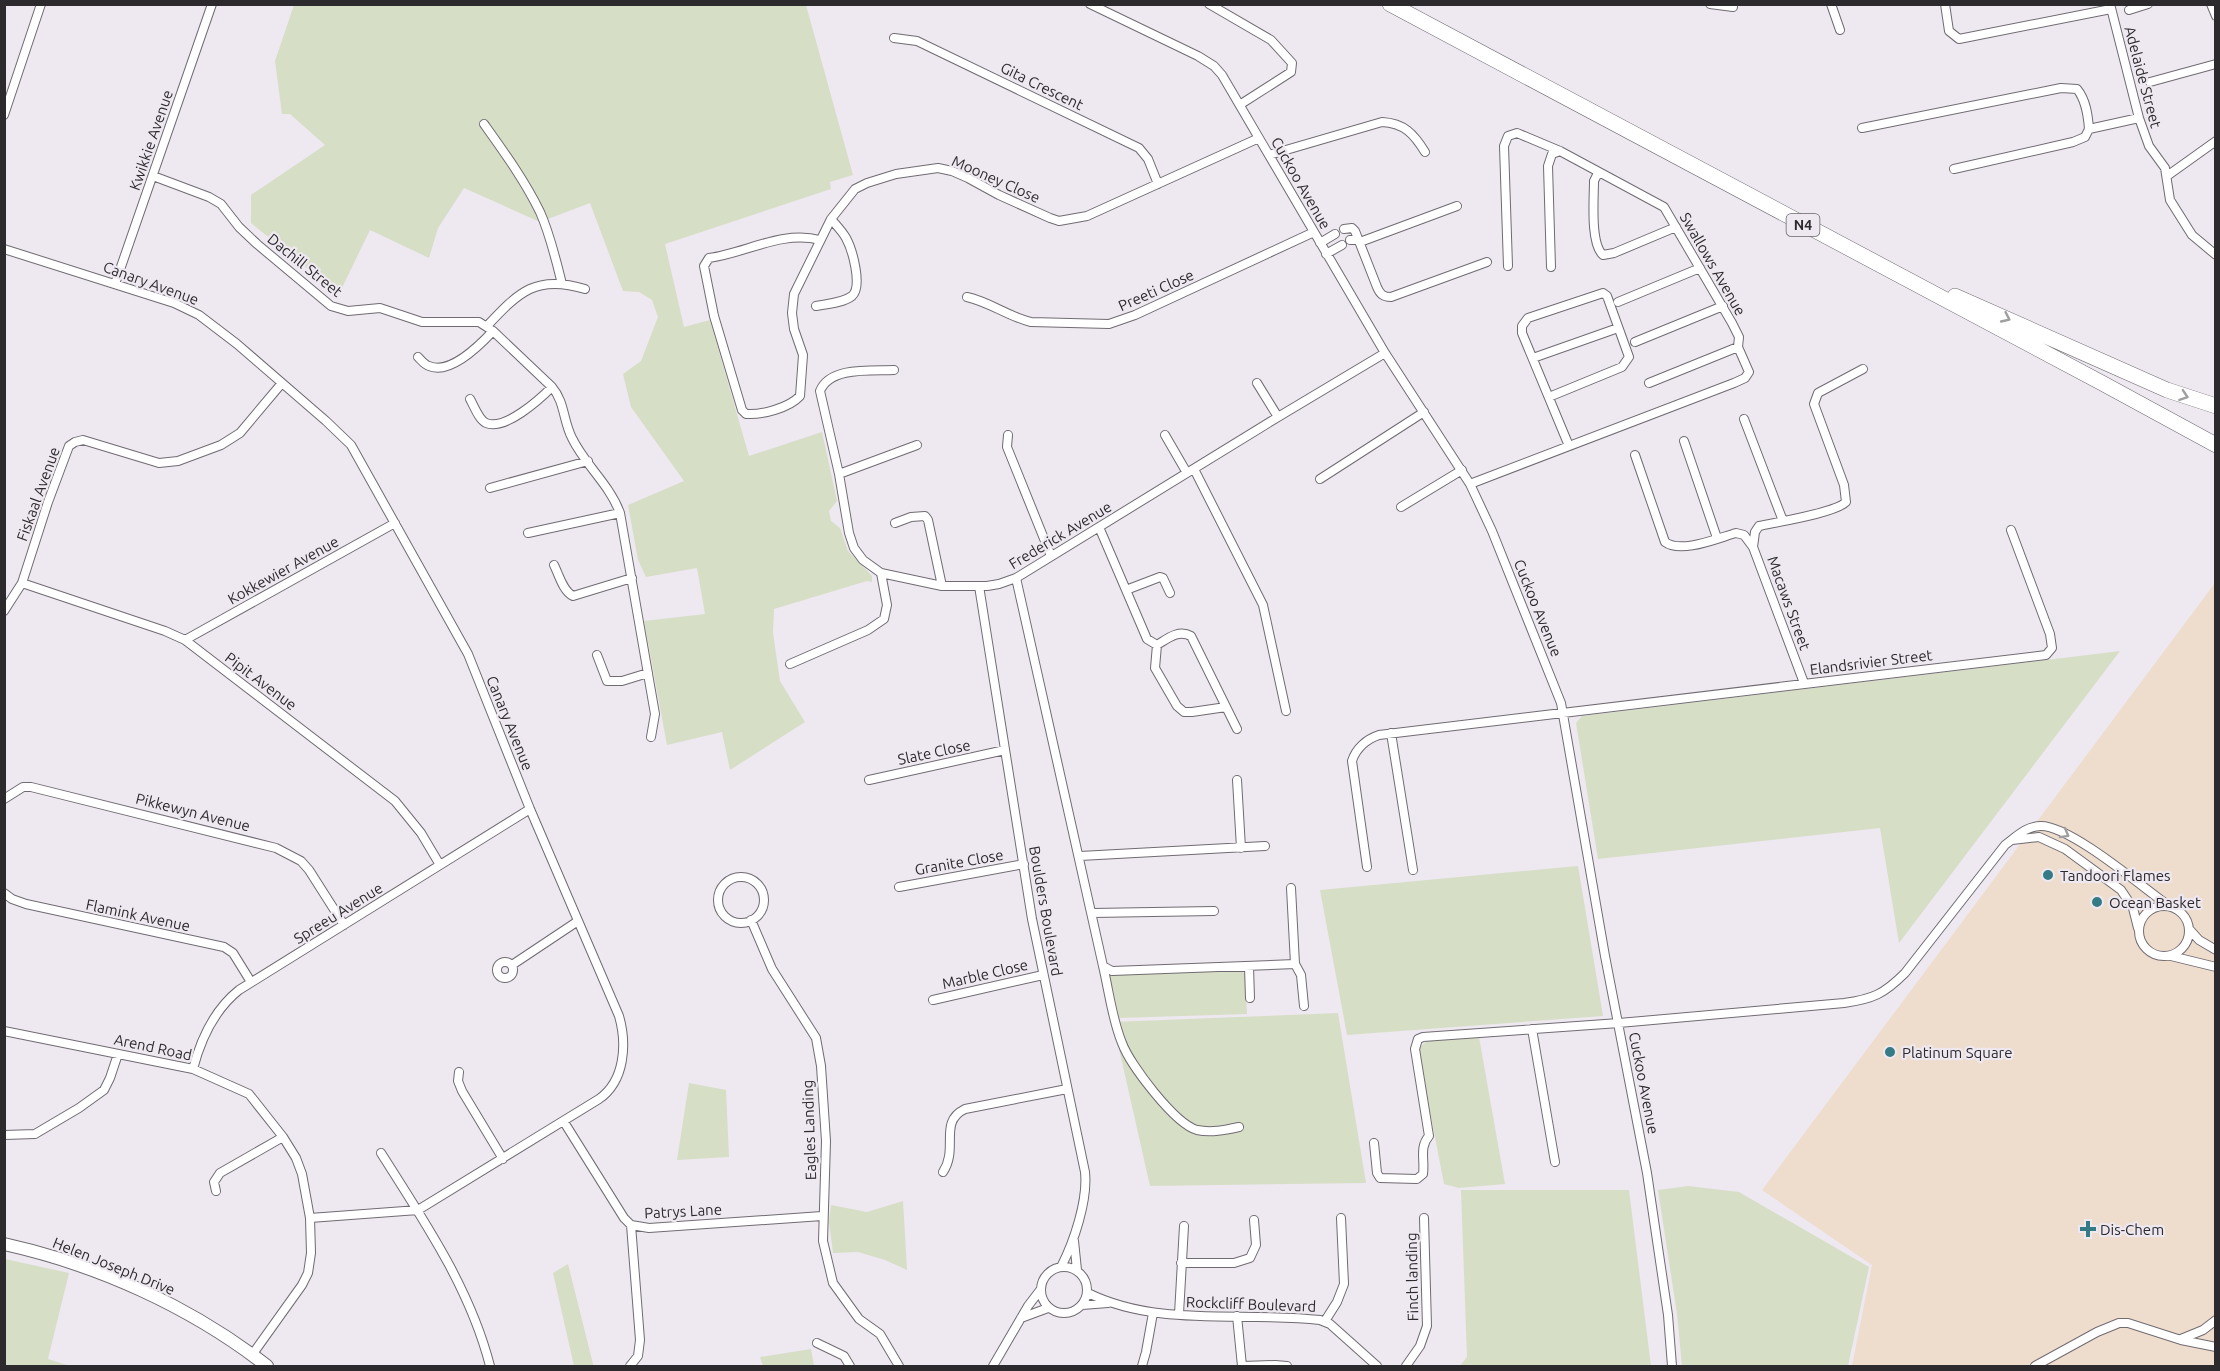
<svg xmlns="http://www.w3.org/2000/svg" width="2220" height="1371" viewBox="0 0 2220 1371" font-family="Ubuntu,sans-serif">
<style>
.commercial{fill:#edc}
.green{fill:#d7dec6}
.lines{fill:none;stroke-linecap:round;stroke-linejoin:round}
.street-casing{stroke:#706b72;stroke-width:10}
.secondary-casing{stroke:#706b72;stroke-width:14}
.highway-casing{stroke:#706b72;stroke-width:16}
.street{stroke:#fff;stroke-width:8}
.secondary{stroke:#fff;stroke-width:12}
.highway{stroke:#fff;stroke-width:15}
.oneway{stroke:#a09fa0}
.poi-dot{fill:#357b86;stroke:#eee8f1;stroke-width:2}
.labels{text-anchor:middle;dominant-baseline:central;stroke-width:4.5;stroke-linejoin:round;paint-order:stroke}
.shield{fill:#eee8f1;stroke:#666368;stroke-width:1.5}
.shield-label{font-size:14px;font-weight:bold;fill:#2c2a2d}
.street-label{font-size:15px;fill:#2c2a2d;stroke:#eee8f1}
.poi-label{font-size:15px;fill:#2c2a2d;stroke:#eee8f1;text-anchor:start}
</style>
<rect width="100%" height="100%" fill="#eee8f1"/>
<path class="commercial" d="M 2215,583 L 2215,1366 L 1852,1366 L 1872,1265 L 1762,1190 Z"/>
<path class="green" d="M 294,5 L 806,5 L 853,175 L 830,182 L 831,189 L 665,244 L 684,327 L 710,320 L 749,456 L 822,432 L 837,501 L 829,511 L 831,521 L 840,528 L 848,551 L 872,576 L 872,582 L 867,581 L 774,609 L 773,633 L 780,681 L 805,722 L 730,770 L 722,732 L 667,745 L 644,621 L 705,614 L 697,568 L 646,577 L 638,560 L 628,505 L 684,481 L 631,407 L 623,374 L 641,361 L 658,317 L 652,300 L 639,292 L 623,291 L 590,203 L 540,222 L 464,188 L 438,228 L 429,258 L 370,230 L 339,294 L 251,223 L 251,195 L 325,145 L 290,114 L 282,114 L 275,61 Z
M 2120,651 L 1899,943 L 1880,828 L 1598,859 L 1576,723 L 1582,716 Z
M 1578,866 L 1603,1016 L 1347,1035 L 1320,890 Z
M 1242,971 L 1245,974 L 1247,1014 L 1119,1018 L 1109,974 Z
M 1338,1013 L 1366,1183 L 1150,1186 L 1113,1022 Z
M 1479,1037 L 1505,1184 L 1459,1188 L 1444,1184 L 1418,1049 L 1428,1040 Z
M 689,1083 L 726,1090 L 729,1157 L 677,1160 Z
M 1688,1186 L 1739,1192 L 1869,1267 L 1848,1366 L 1682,1366 L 1677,1314 L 1658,1190 Z
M 1461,1190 L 1629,1190 L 1651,1366 L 1460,1366 L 1467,1357 Z
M 903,1201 L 907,1270 L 885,1260 L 858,1252 L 833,1253 L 829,1222 L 831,1205 L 867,1212 Z
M 5,1259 L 69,1273 L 48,1359 L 70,1366 L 5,1366 Z
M 568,1264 L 593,1364 L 594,1366 L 574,1366 L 553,1273 Z
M 811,1349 L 814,1366 L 763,1366 L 760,1357 Z"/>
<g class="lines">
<g class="street-casing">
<path id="street" d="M 1090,4 L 1198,56 L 1214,66 L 1222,75 L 1385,353 L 1470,484 L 1492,531 L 1561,703 L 1605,956 L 1647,1173 L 1668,1315 L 1672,1366
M 1209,4 L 1271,40 L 1292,63 L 1291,72 L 1241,104
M 1710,4 L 1733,7
M 1831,4 L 1840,30
M 1945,4 L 1949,31 L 1959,39 L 2111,9
M 2110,4 L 2139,118 L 2149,146 L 2165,168 L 2170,200 L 2192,235 L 2216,255
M 2211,4 L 2216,16
M 2129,10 L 2148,4
M 894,38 L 917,41 L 1139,148 L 1148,159 L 1158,184
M 2150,82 L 2216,64
M 4,115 L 41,4
M 484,124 C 504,152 525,181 540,212 C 550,234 556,260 562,284
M 1862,128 L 2061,88 L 2077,89 C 2086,100 2088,115 2089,129 L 2085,137 L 2073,142 L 1954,169
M 2089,129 L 2139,118
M 1269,155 L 1382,122 C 1404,123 1414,134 1425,152
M 1600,173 L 1597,175 L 1594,181 C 1594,198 1590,244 1603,255 L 1614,253 L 1676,227
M 153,176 L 209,197 L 221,204 L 239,227 L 257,244 L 331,306 L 348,311 L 380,308 L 422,322 L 479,322 L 493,331 L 552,387 C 565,402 563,421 572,438 C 585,465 610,485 620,513 L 655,714 L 651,737
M 2167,176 L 2216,141
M 1344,229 L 1352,228 L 1355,231 L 1377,287 C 1380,294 1383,297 1391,297 L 1487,262
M 820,240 C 782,230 746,253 709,258 L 704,266 L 714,316 L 742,410 L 746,414 C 762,415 789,408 800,396 L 803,355 L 794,329 L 792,313 L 794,294 L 831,219 L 855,189 L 867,183 L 896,174 L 938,168 L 952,171 L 968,178 L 999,195 L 1050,218 L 1059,221 L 1087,216 L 1259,138
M 1350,240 L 1357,240 L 1360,242 L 1457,206
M 1320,243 L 1335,234
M 4,249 L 174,303 L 199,315 L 237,344 L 326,421 L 351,445 L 468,654 L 530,809 L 619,1016 C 627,1044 625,1081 599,1099 L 418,1210 L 310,1218
M 1326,254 L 1342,245
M 1551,267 L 1548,166 L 1552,154 L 1560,151
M 115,284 L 212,4
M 967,297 C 990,302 1009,317 1031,322 L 1109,324 L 1135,315 L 1314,232
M 1618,302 L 1700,268
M 816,306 C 826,304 843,303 852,296 C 863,286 852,249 846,238 C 842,231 836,225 831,219
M 487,326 C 519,292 536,274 585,289
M 1635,342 L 1723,306
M 418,357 C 421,360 425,365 429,366 C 450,375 480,345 493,331
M 1533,358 L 1618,328
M 894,370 C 872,371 830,366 820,391 L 839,474 L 849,533 L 854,548 L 863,560 L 881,573 L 942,586 L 987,586 L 999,584 L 1016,578 L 1278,417 L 1385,353
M 1257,383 L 1278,417
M 1649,383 L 1738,347
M 1549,397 L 1622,367 L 1629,357 L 1607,296 L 1603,293 L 1528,318 L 1522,326 L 1522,333 L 1569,446
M 470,399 C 474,406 479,420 486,423 C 505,431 540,399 552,387
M 1744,419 L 1783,521
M 1008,435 L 1007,447 L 1051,556
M 1165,435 L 1187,473
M 1684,441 L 1717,538
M 1635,455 L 1665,542 C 1681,554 1718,538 1736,533 L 1744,535 L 1753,547 L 1804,683
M 1194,469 L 1263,605 L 1286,711
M 839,474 L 917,445
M 1320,479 L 1424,412
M 1470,484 L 1734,383 L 1745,378 L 1749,372 L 1738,347 L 1739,337 L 1732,323 L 1664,207 L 1560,151 L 1517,133 L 1508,136 L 1504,146 L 1508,266
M 490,488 L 588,461
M 1401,507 L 1462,470
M 895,523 L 911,517 L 925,516 L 928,520 L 942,586
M 1099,527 L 1147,639 L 1157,645 C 1167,639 1178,629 1191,636 L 1237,729
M 528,533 L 620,513
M 1753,547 L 1755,532 L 1759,526 C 1777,522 1835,513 1846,502 L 1844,485 L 1814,404 L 1818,393 L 1863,369
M 554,565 C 559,575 563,591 573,596 L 632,578
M 1016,578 L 1103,966 L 1112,971 L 1295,964 L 1291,888
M 22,583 L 165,631 L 185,640 L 395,801 L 421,833 L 440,865
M 979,586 L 1032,919 L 1085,1172 C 1088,1200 1074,1242 1061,1267
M 1126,590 L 1160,577 L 1163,578 L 1170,593
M 4,611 L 22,583 L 48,502 L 69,446 L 75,442 L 83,440 L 159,463 L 178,461 L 221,445 L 240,433 L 282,383
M 185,640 L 395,523
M 1157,645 L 1155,668 L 1177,706 L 1184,712 L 1192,712 L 1226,707
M 597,655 L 607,681 L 622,681 L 648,673
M 790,664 L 868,630 L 884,619 L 887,605 L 881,573
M 1391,733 L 1413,870
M 869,780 L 1005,750
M 1237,780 L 1241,848
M 4,799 L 23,787 L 31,787 L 276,848 L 301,861 L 309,870 L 344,925
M 2012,840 L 2039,837 L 2065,849 L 2121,890 L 2133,908 L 2138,928
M 1080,856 L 1265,846
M 1367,867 L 1352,761 C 1356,748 1367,739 1379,735 L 2046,655 L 2052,648 L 2050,634 L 2011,530
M718 900a23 23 0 1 1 46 0a23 23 0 1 1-46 0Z
M 899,887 L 1024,864
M 4,893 L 12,899 L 26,904 L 224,947 L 233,953 L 251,982
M2139 931a25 25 0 1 1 50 0a25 25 0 1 1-50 0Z
M 1092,913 L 1214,911
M 751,920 L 772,969 L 816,1038 L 821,1066 L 826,1141 L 823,1241 L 833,1283 L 859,1319 L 880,1334 L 899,1366
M 2190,930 L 2199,940 L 2216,950
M 2171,956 L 2216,967
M497 970a8 8 0 1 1 16 0a8 8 0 1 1-16 0Z
M 1295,964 L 1301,975 L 1304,1006
M 512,965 L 578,921
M 1103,966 C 1109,991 1112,1019 1122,1043 C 1130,1065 1175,1124 1197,1130 C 1211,1133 1225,1130 1239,1127
M 1249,967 L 1250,998
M 933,1000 L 1043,975
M 1532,1029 L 1555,1162
M 4,1031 L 193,1069 L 249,1094 L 283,1137 L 296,1158 L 302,1174 L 310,1218 L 311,1253 L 308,1273 L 302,1285 L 252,1355
M 193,1069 C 201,1038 214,1010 239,990 L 530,809
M 459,1072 L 458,1081 L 462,1091 L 503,1159
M 564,1122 L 624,1218 L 631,1225 L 649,1228 L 822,1216
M 4,1135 L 35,1134 L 79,1108 L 104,1090 L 110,1078 L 118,1054
M 1374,1143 L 1377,1173 L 1380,1178 L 1417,1179 L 1423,1174 C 1425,1160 1419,1147 1429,1136 L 1415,1049 L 1418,1039 L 1423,1037 L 1619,1023 L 1844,1003 C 1873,999 1884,994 1905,973 L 2005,845 C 2016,837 2026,826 2041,826 C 2071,826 2142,887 2169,906
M 381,1153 C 424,1221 470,1288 490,1366
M 943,1172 C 959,1148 938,1122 965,1109 L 1067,1089
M 216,1191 L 214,1182 L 220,1173 L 283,1137
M 1074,1241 L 1077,1270
M 1181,1263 L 1234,1263 L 1250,1258 L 1256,1245 L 1254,1220
M1041 1290a23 23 0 1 1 46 0a23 23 0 1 1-46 0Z
M 1088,1293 C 1159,1328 1243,1311 1320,1320 L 1330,1324 L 1377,1366
M 1082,1305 L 1108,1303
M 1179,1314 L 1184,1226
M 1237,1316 L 1242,1366
M 1021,1318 L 1048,1308
M 1325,1321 L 1337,1302 L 1344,1284 L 1341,1218
M 2181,1339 L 2203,1330 L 2216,1320
M 817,1343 L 844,1356 L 850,1366
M 630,1366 L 638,1356 L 640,1340 L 631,1225
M 993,1366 L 1028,1306 L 1041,1289
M 1142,1366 L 1146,1352 L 1153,1313
M 1242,1366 L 1275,1365 L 1287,1366
M 1406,1366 L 1420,1346 L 1427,1326 L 1424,1218
M 2035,1366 L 2097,1332 L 2119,1323 L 2128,1323 L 2181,1340 L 2216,1347"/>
</g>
<g class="secondary-casing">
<path id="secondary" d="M 4,1244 C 99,1265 191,1307 267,1366"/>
</g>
<g class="highway-casing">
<path id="highway" d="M 1390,4 L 2102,383 L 2216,445
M 1955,296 L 2167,390 L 2216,406"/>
</g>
<use href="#street" class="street"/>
<use href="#secondary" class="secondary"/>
<use href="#highway" class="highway"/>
</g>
<defs><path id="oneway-chevron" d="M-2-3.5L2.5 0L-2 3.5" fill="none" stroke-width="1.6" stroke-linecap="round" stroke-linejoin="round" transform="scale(1.5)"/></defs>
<g class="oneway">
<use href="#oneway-chevron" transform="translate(2006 318) rotate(25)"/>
<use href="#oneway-chevron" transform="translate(2184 396) rotate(19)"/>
<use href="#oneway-chevron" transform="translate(2065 834) rotate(29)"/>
</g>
<g class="poi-dot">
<circle cx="2048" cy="875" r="6"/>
<circle cx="2097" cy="902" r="6"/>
<circle cx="1890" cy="1052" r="6"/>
<path d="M2085 1220h6v6h6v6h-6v6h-6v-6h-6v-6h6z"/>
</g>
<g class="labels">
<rect class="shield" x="1786.5" y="214" width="33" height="22" rx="4.5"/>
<g class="shield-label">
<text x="1803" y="225">N4</text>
</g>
<g class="street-label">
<text transform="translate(2143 77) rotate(75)">Adelaide Street</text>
<text transform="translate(1042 86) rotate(26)">Gita Crescent</text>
<text transform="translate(151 140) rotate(-71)">Kwikkie Avenue</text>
<text transform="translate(996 179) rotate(24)">Mooney Close</text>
<text transform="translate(1301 183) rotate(60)">Cuckoo Avenue</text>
<text transform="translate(1713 264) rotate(60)">Swallows Avenue</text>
<text transform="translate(305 265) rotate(39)">Dachill Street</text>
<text transform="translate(151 283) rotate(20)">Canary Avenue</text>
<text transform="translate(1156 290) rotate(-24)">Preeti Close</text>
<text transform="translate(38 494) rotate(-70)">Fiskaal Avenue</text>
<text transform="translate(1060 535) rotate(-31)">Frederick Avenue</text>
<text transform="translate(283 570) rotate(-29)">Kokkewier Avenue</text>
<text transform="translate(1789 603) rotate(70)">Macaws Street</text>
<text transform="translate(1538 608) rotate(68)">Cuckoo Avenue</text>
<text transform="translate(1871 662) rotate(-7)">Elandsrivier Street</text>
<text transform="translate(261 681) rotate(37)">Pipit Avenue</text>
<text transform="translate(510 723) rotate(68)">Canary Avenue</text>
<text transform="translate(934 752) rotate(-12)">Slate Close</text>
<text transform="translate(193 812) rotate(14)">Pikkewyn Avenue</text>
<text transform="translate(959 862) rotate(-10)">Granite Close</text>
<text transform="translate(1046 911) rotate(80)">Boulders Boulevard</text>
<text transform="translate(338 913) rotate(-32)">Spreeu Avenue</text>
<text transform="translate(138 915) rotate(12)">Flamink Avenue</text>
<text transform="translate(985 974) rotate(-13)">Marble Close</text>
<text transform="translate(153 1047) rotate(12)">Arend Road</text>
<text transform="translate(1644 1083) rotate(79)">Cuckoo Avenue</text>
<text transform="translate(809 1130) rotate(-92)">Eagles Landing</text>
<text transform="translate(683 1211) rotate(-3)">Patrys Lane</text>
<text transform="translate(114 1266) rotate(22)">Helen Joseph Drive</text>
<text transform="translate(1412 1277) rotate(-91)">Finch landing</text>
<text transform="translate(1251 1304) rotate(2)">Rockcliff Boulevard</text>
</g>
<g class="poi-label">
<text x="2060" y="875">Tandoori Flames</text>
<text x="2109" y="902">Ocean Basket</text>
<text x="1902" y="1052">Platinum Square</text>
<text x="2100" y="1229">Dis-Chem</text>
</g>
</g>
<rect width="2220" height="1371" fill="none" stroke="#2c2a2d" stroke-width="12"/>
</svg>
